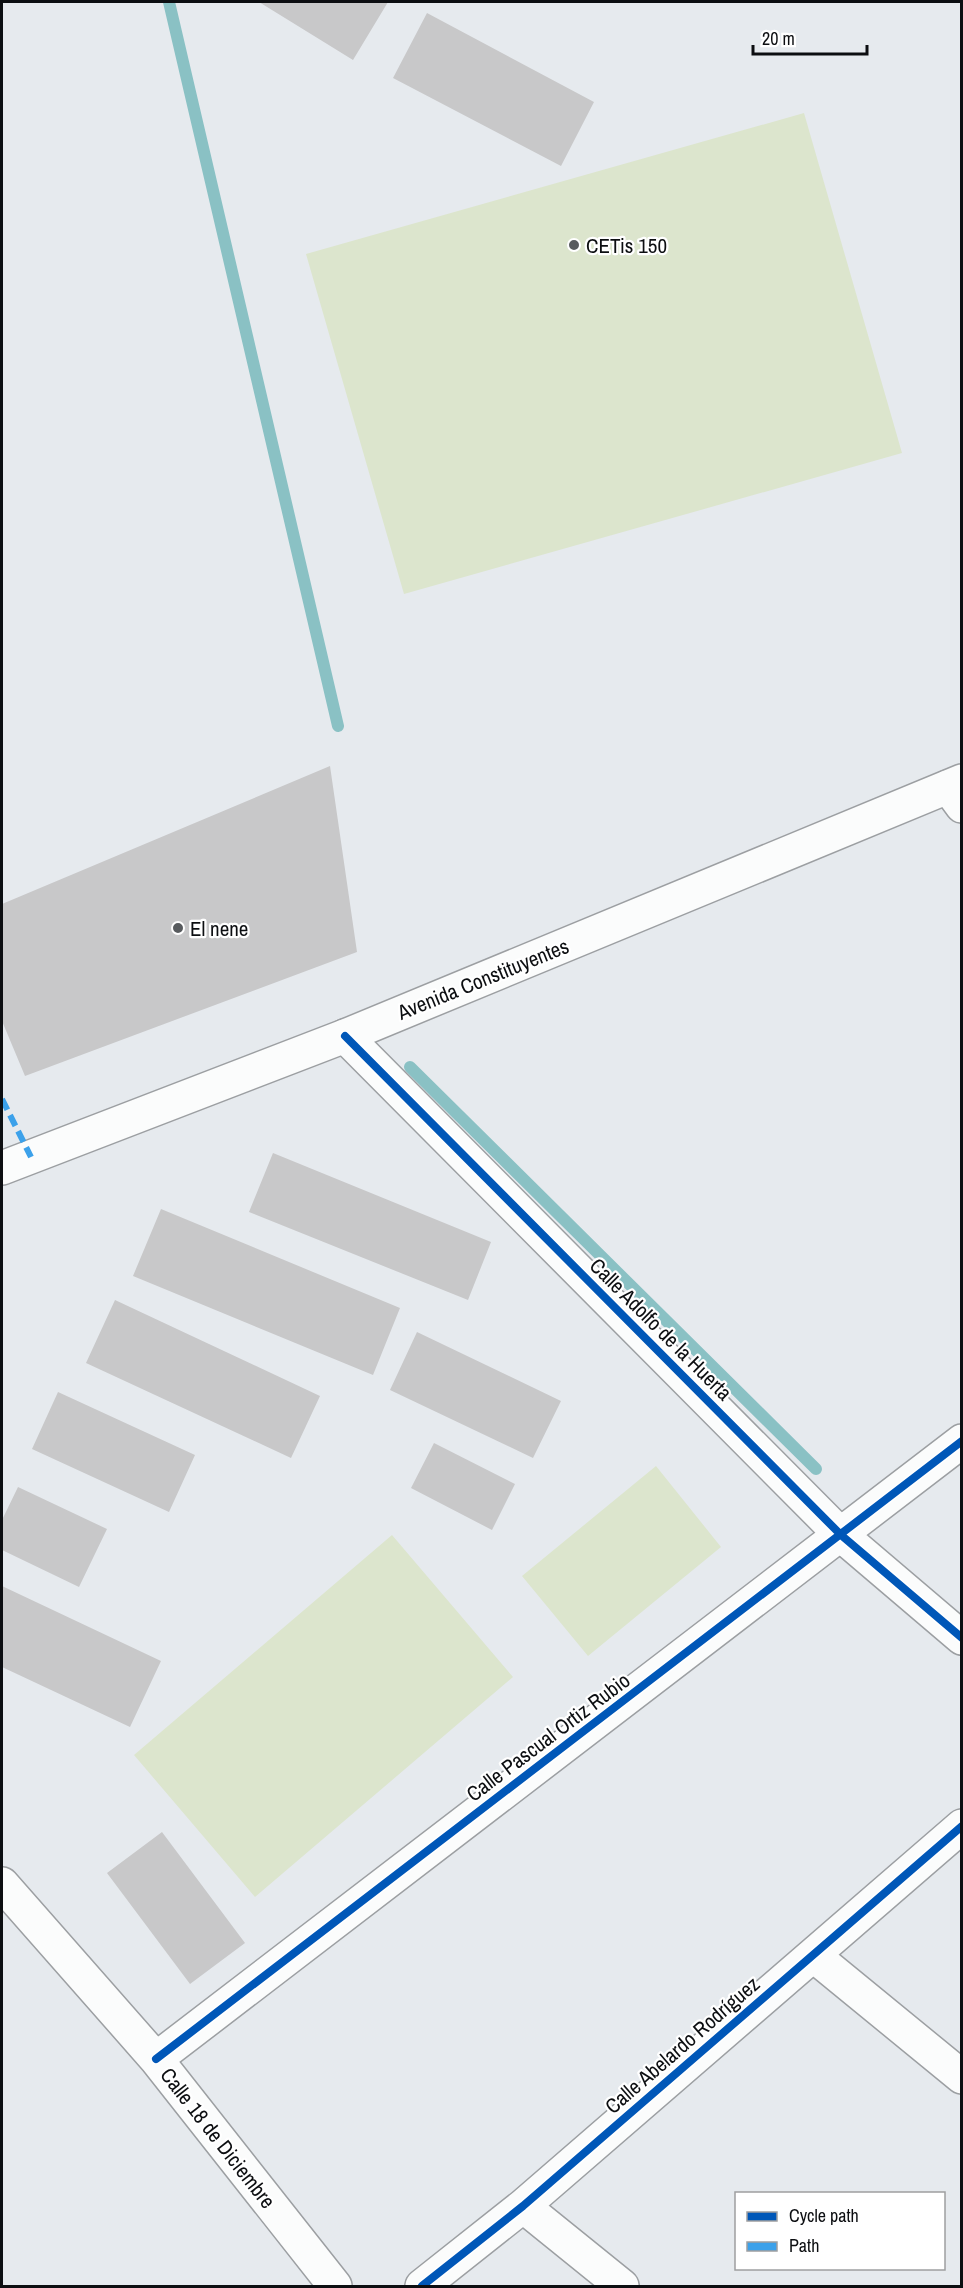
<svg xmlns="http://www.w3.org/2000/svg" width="963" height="2288" viewBox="0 0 963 2288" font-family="'Archivo Narrow',sans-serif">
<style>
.green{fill:#dce5cd}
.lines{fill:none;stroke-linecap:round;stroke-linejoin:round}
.stream{stroke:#8ac1c4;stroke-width:12}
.building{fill:#c8c8c9}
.street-casing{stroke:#9c9fa2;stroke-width:36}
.primary-casing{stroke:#9c9fa2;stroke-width:36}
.street{stroke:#fbfcfc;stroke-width:33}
.primary{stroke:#fbfcfc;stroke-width:33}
.quiet{stroke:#3ca1ea;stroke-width:6;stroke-dasharray:12 6;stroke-linecap:butt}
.cycleway-casing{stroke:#fff;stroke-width:11}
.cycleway{stroke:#0057b8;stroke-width:8}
.poi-dot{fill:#585b5e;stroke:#fff;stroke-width:2}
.labels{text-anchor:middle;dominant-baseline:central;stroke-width:4.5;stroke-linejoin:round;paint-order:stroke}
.poi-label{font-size:21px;fill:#0c0e11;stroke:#fff;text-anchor:start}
.street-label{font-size:21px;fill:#0c0e11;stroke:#fff}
</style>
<rect width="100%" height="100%" fill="#e6eaee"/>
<path class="green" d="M 804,113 L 902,453 L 404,594 L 306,254 Z
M 656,1466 L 721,1547 L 588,1656 L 522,1576 Z
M 392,1535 L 513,1677 L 255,1897 L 134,1755 Z"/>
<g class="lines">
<path class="stream" d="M 169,2 L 338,726
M 410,1067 L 816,1469"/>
</g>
<path class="building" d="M 259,2 L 388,2 L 353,60 Z
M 427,13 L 594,102 L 561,166 L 393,78 Z
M 330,766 L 357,952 L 25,1076 L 2,1021 L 2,904 Z
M 273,1153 L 491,1242 L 468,1300 L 249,1212 Z
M 161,1209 L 400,1308 L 373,1375 L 133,1276 Z
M 115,1300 L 320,1396 L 291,1458 L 86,1363 Z
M 417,1332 L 561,1401 L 533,1458 L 390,1390 Z
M 58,1392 L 195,1455 L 169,1512 L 32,1449 Z
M 434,1443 L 515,1484 L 492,1530 L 411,1488 Z
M 18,1487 L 107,1529 L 79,1587 L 2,1550 L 2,1520 Z
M 2,1586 L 161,1661 L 130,1727 L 2,1667 Z
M 162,1832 L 245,1943 L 190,1984 L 107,1873 Z"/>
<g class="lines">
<g class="street-casing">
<path id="street" d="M 948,787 L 962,806
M 345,1036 L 841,1535 L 962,1638
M 2,1884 L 156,2059 L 335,2286
M 813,1955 L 962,2077
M 156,2059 L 962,1441
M 523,2206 L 622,2286
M 422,2286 L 523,2206 L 962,1826"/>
</g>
<g class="primary-casing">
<path id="primary" d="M 2,1168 L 345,1036 L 962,781"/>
</g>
<use href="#street" class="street"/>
<use href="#primary" class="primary"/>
<path class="quiet" d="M 2,1099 L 31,1157"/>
<g class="cycleway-casing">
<path id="cycleway" d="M 345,1036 L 841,1535 L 962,1638
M 156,2059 L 962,1441
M 422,2286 L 523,2206 L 962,1826"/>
</g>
<use href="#cycleway" class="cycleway"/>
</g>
<g class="poi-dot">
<circle cx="574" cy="245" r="6"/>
<circle cx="178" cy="928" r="6"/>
</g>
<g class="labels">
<g class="poi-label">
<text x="586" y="245">CETis 150</text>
<text x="190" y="928">El nene</text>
</g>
<g class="street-label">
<text transform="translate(483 979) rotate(-22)">Avenida Constituyentes</text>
<text transform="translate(661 1329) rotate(45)">Calle Adolfo de la Huerta</text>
<text transform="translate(548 1737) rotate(-37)">Calle Pascual Ortiz Rubio</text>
<text transform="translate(682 2045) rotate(-41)">Calle Abelardo Rodríguez</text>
<text transform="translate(218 2138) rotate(52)">Calle 18 de Diciembre</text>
</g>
</g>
<rect width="963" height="2288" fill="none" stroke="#0c0e11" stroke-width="6"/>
<rect x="735" y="2192" width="210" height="78" fill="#ffffff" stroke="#9e9fa0" stroke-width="1.5"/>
<rect x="747" y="2212" width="30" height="9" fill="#0057b8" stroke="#9e9fa0" stroke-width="1.5"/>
<text x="789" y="2222" font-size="18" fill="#0c0e11">Cycle path</text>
<rect x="747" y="2242" width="30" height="9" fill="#3ca1ea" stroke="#9e9fa0" stroke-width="1.5"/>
<text x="789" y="2252" font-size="18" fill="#0c0e11">Path</text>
<path d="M753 45v9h114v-9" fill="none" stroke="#0c0e11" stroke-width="3"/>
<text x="762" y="45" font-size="18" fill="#0c0e11" stroke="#ffffff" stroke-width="4.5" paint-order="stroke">20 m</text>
</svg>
